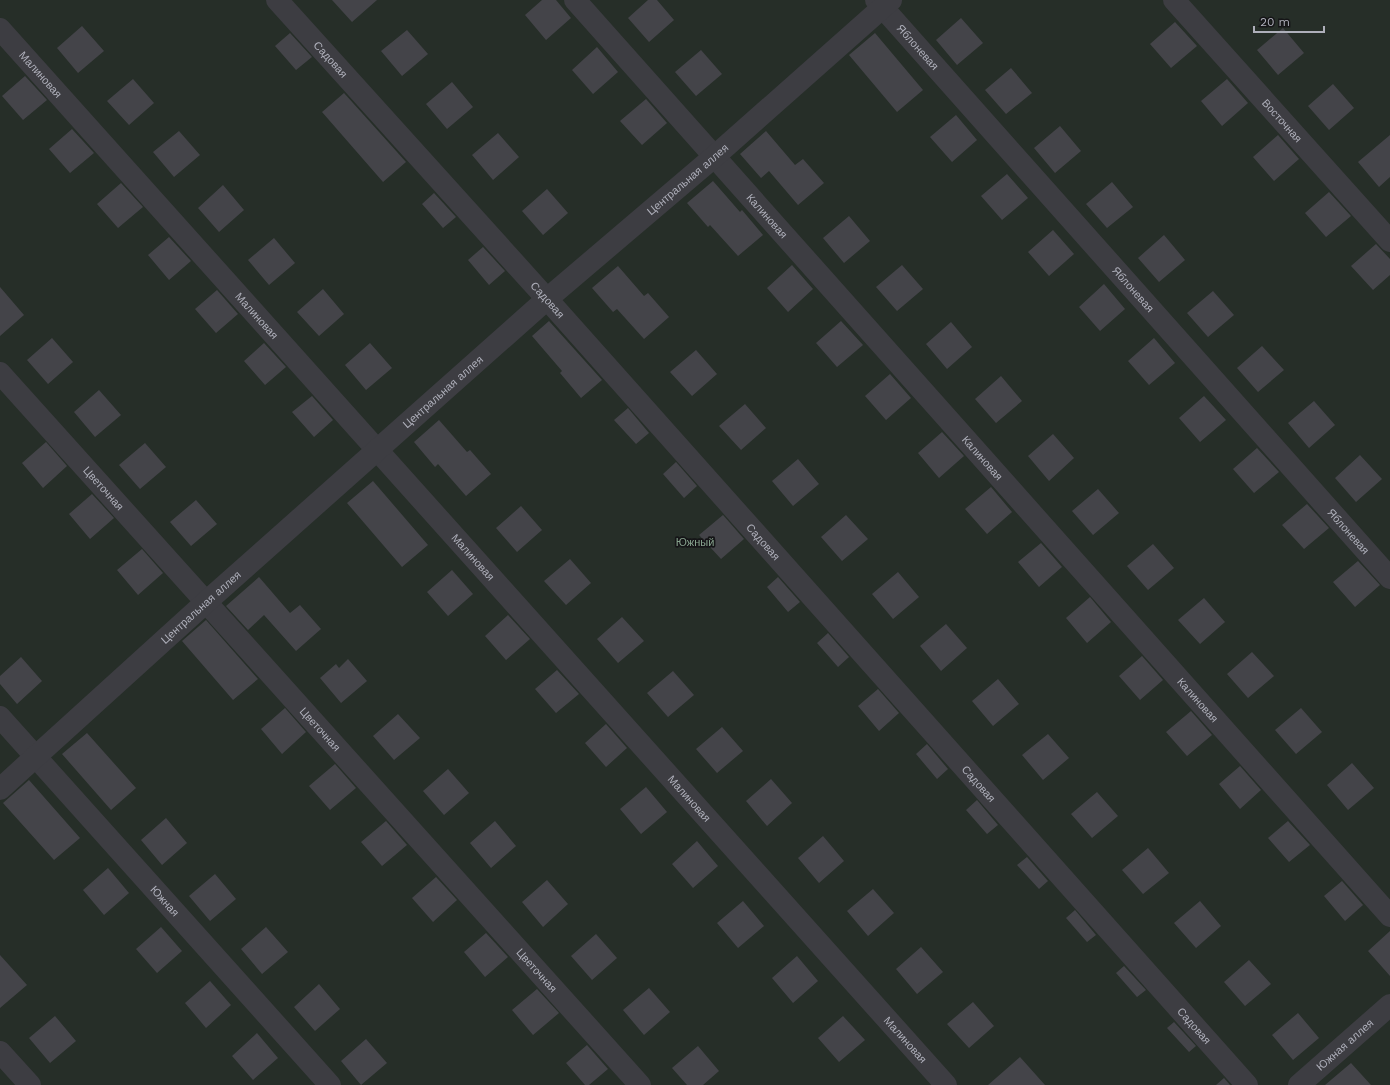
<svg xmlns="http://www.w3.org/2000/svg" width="1390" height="1085" viewBox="0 0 1390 1085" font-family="'Work Sans',sans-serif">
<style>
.green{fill:#262e28}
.building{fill:#444449}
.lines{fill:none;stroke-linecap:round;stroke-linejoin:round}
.minor{stroke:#3d3d42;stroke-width:22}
.labels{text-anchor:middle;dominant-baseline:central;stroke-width:3.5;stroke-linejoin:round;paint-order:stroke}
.street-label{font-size:11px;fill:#aeafba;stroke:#151517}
.park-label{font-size:11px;fill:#87a38e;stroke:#151517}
</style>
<rect width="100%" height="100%" fill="#1a1a1c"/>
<path class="green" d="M 0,0 L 1390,0 L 1390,1085 L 0,1085 Z"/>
<path class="building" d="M 332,0 L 377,0 L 352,22 Z
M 542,0 L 556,0 L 571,18 L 546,40 L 525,15 Z
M 648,0 L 657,0 L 674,20 L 649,42 L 628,18 Z
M 961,18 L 983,43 L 957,65 L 936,40 Z
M 1175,22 L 1197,46 L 1171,68 L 1150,44 Z
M 82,26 L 104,51 L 78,73 L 57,48 Z
M 1283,28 L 1304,53 L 1278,75 L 1257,50 Z
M 407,30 L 428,54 L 402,76 L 381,51 Z
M 290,33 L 312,57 L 296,70 L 275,46 Z
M 875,33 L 923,90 L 897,112 L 849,55 Z
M 597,47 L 618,72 L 593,94 L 572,70 Z
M 701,50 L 722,74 L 696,96 L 675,72 Z
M 1011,68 L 1032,93 L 1006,114 L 985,90 Z
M 25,76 L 47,100 L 23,120 L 2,96 Z
M 133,79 L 154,103 L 129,125 L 107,101 Z
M 1227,79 L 1248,103 L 1222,126 L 1201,101 Z
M 452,82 L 473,107 L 447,129 L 426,104 Z
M 1333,84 L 1354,108 L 1329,130 L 1308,106 Z
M 344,93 L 406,162 L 383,182 L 322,112 Z
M 646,99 L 667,123 L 642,145 L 620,121 Z
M 956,115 L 977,140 L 952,162 L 930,137 Z
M 1060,126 L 1081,151 L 1055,173 L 1034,148 Z
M 72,129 L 94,153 L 70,173 L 49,149 Z
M 179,131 L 200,155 L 174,177 L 153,152 Z
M 766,131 L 795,165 L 803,159 L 824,183 L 798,205 L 769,171 L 761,178 L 740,154 Z
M 498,133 L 519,157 L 493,180 L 472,155 Z
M 1278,135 L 1299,159 L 1274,181 L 1253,157 Z
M 1390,135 L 1390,177 L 1379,187 L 1358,162 Z
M 1007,174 L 1028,198 L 1002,220 L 981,196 Z
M 713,181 L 740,212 L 742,210 L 763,235 L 738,256 L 710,225 L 708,227 L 687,203 Z
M 1112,182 L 1133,207 L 1107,228 L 1086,204 Z
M 121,183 L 143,207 L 118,228 L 97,204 Z
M 223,185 L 244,210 L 219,232 L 198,208 Z
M 547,189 L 568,213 L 543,235 L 522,211 Z
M 1329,192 L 1351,216 L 1326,237 L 1305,213 Z
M 434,193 L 456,217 L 443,228 L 422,204 Z
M 849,216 L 870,241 L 844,263 L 823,238 Z
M 1053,230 L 1074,254 L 1049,276 L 1028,252 Z
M 1164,235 L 1185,260 L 1159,282 L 1138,258 Z
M 169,237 L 191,261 L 169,280 L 148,255 Z
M 274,238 L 295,263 L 269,285 L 248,260 Z
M 1376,244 L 1390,259 L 1390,275 L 1373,290 L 1351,266 Z
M 483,247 L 505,271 L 489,285 L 468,260 Z
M 792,265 L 813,289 L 788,312 L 767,288 Z
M 902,265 L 923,289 L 897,311 L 876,287 Z
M 618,266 L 644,296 L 648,293 L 669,317 L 644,339 L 617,309 L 613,312 L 592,288 Z
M 1104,284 L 1125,309 L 1100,331 L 1079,307 Z
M 0,287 L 24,315 L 0,336 Z
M 323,289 L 344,314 L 319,336 L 297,312 Z
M 217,290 L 238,314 L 216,333 L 195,309 Z
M 1213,291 L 1234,315 L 1208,337 L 1187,313 Z
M 549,321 L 602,380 L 581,398 L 560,373 L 562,371 L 532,336 Z
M 841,321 L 863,345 L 837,367 L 816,343 Z
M 951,322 L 972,347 L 947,369 L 926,344 Z
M 52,338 L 73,362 L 48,384 L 27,360 Z
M 1154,338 L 1175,363 L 1149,385 L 1128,361 Z
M 264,343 L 286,367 L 265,385 L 244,361 Z
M 370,343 L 392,368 L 366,390 L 345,365 Z
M 1262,346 L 1284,370 L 1258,392 L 1237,368 Z
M 696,350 L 717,374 L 692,396 L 670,372 Z
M 890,374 L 911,398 L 886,420 L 865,396 Z
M 1001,376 L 1022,401 L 996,423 L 975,399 Z
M 99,390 L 121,415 L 95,437 L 74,412 Z
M 312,396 L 333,420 L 314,437 L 292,412 Z
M 1204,396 L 1226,420 L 1200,442 L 1179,418 Z
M 1314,401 L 1335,425 L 1309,448 L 1288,423 Z
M 745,404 L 766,428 L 741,450 L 719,426 Z
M 628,408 L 649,433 L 636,444 L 614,420 Z
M 439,420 L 467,452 L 470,450 L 491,474 L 466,496 L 438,464 L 435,467 L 414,442 Z
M 942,432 L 964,456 L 939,478 L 918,453 Z
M 1053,434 L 1074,458 L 1049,481 L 1028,456 Z
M 46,442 L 67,466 L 43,488 L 22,463 Z
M 145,443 L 166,467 L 140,489 L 119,465 Z
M 1257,448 L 1279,472 L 1254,493 L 1233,469 Z
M 1360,455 L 1382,479 L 1356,502 L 1335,478 Z
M 798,459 L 819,484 L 793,506 L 772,481 Z
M 676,462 L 697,486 L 684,498 L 663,474 Z
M 373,481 L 428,545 L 402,567 L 347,503 Z
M 991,487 L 1012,512 L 987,534 L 965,509 Z
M 1098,489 L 1119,513 L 1093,535 L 1072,511 Z
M 92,494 L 114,518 L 90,539 L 69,514 Z
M 196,500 L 217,524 L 191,546 L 170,522 Z
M 1307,504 L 1329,528 L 1304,549 L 1282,525 Z
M 521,506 L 542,530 L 517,552 L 496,528 Z
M 723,515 L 744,539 L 721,559 L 699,535 Z
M 846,515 L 868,539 L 842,561 L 821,537 Z
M 1041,543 L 1062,567 L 1039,587 L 1018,562 Z
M 1153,544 L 1174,568 L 1148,590 L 1127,566 Z
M 142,549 L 163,573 L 138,595 L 117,570 Z
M 570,559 L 591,583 L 566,605 L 544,581 Z
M 1358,561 L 1380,585 L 1355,607 L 1333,582 Z
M 452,570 L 473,594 L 448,616 L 427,592 Z
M 898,572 L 919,597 L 893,619 L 872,594 Z
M 259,577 L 290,613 L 300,605 L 321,629 L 296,651 L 264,615 L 248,630 L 226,606 Z
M 778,577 L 800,602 L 788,612 L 767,587 Z
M 1090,597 L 1111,622 L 1087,643 L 1066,618 Z
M 1204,598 L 1225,622 L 1200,644 L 1178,620 Z
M 508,615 L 530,639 L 506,660 L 485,636 Z
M 622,617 L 644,641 L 618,663 L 597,639 Z
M 206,620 L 258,679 L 233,700 L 182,641 Z
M 946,624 L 967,648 L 941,671 L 920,646 Z
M 828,633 L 849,657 L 838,667 L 817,643 Z
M 1252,652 L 1274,676 L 1248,698 L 1227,674 Z
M 1142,656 L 1163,680 L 1140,700 L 1119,676 Z
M 21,657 L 42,681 L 17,704 L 0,684 L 0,676 Z
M 348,659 L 367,681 L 341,703 L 320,678 L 336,664 L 339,668 Z
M 557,670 L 579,694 L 556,713 L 535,689 Z
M 673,671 L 694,695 L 668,717 L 647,693 Z
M 998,679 L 1019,704 L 993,726 L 972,701 Z
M 878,689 L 899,713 L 879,731 L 858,706 Z
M 285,708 L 306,732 L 282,754 L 261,729 Z
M 1301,708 L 1322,732 L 1296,754 L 1275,730 Z
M 1191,711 L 1212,735 L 1187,756 L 1166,732 Z
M 398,714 L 420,738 L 394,760 L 373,736 Z
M 606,724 L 627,748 L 606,767 L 585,743 Z
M 722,727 L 743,751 L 717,773 L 696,749 Z
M 87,733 L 136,788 L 111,810 L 62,754 Z
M 1048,734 L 1069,758 L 1043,780 L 1022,755 Z
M 927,744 L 948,769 L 937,779 L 916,754 Z
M 1352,763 L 1374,788 L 1348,810 L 1327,785 Z
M 335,764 L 356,788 L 330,810 L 309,786 Z
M 1240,766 L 1261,790 L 1240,809 L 1219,784 Z
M 448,769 L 469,793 L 444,815 L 423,791 Z
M 771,779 L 792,803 L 767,826 L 746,801 Z
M 29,780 L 80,838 L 54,860 L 3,803 Z
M 646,787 L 667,812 L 641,834 L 620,809 Z
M 1097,792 L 1118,816 L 1092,838 L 1071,814 Z
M 977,800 L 998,825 L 987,834 L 966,810 Z
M 166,818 L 187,843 L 162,865 L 141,840 Z
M 386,821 L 407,845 L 382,866 L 361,842 Z
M 495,821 L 516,846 L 491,868 L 470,843 Z
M 1288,821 L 1310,845 L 1289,862 L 1268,838 Z
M 823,836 L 844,861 L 819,883 L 798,858 Z
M 697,841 L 718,866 L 693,888 L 672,864 Z
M 1148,848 L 1169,873 L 1143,894 L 1122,870 Z
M 1027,857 L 1048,881 L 1039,889 L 1017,865 Z
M 108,868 L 129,893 L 104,915 L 83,890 Z
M 215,874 L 236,899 L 210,921 L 189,896 Z
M 436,877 L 457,900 L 433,922 L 412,898 Z
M 547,880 L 568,904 L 543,927 L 522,902 Z
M 1342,881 L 1363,905 L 1345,921 L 1324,896 Z
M 873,889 L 894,913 L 868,936 L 847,911 Z
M 743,901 L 764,926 L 738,948 L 717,923 Z
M 1200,901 L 1221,926 L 1196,948 L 1174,923 Z
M 1075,910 L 1096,935 L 1087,942 L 1066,918 Z
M 161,927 L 182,951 L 157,973 L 136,949 Z
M 266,927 L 288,952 L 262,974 L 241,949 Z
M 1390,931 L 1390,976 L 1368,951 Z
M 486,933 L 508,957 L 485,977 L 464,952 Z
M 596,934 L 617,958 L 592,980 L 571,956 Z
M 921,947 L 943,972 L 917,994 L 896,969 Z
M 0,955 L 27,985 L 0,1008 Z
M 797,956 L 818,981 L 793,1003 L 772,978 Z
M 1249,960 L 1271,984 L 1245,1006 L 1224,982 Z
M 1124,966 L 1146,990 L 1137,997 L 1116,973 Z
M 210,981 L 231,1005 L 206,1028 L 185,1003 Z
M 319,984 L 340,1009 L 315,1031 L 294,1007 Z
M 649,988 L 670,1012 L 644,1035 L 623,1010 Z
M 537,989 L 559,1013 L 533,1035 L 512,1010 Z
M 973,1002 L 994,1026 L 969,1048 L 947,1024 Z
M 1298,1013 L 1319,1038 L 1293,1060 L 1272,1035 Z
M 55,1016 L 76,1041 L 50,1063 L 29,1038 Z
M 843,1016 L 865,1040 L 839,1062 L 818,1038 Z
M 1174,1022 L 1196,1046 L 1189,1052 L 1167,1028 Z
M 257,1033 L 278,1058 L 253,1080 L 232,1056 Z
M 366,1039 L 387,1063 L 361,1085 L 341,1061 Z
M 587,1045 L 608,1069 L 589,1085 L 585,1085 L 566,1063 Z
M 698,1046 L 719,1071 L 703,1085 L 687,1085 L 672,1068 Z
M 1020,1057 L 1045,1085 L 988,1085 Z
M 1351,1063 L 1371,1085 L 1325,1085 Z
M 1224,1078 L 1230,1085 L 1216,1085 Z"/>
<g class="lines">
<g class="minor">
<path id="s1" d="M 277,0 L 547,299 L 1247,1085"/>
<path id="s2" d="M 575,0 L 1390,916"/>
<path id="s3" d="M 876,0 L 1390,578"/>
<path id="s4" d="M 1174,0 L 1390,241"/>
<path id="s5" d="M 0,29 L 946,1085"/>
<path id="s6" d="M 0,373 L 640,1085"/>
<path id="s7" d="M 0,717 L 330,1085"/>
<path id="s8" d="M 0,789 L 205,603 L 547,299 L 715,156 L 891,0"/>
<path d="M 0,1052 L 30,1085"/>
<path id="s9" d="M 1299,1085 L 1390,1005"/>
</g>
</g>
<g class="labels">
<g class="street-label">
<text stroke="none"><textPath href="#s3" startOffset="63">Яблоневая</textPath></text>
<text stroke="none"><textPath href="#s1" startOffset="80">Садовая</textPath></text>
<text stroke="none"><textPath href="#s5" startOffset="61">Малиновая</textPath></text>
<text stroke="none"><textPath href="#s4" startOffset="162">Восточная</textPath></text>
<text stroke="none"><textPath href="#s8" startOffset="919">Центральная аллея</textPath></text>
<text stroke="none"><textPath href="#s2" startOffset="289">Калиновая</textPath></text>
<text stroke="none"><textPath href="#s3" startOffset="387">Яблоневая</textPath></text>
<text stroke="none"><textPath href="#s1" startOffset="404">Садовая</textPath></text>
<text stroke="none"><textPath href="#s5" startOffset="385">Малиновая</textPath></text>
<text stroke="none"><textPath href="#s8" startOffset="595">Центральная аллея</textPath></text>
<text stroke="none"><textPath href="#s2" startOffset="613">Калиновая</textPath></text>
<text stroke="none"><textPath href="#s6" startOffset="155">Цветочная</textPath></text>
<text stroke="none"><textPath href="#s3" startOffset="711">Яблоневая</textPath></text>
<text stroke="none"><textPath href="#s1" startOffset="728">Садовая</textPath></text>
<text stroke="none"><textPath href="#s5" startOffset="709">Малиновая</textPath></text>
<text stroke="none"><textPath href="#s8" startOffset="271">Центральная аллея</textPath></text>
<text stroke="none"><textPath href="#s2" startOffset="937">Калиновая</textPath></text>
<text stroke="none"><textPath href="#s6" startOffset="479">Цветочная</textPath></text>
<text stroke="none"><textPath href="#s1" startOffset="1052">Садовая</textPath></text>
<text stroke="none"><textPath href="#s5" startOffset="1033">Малиновая</textPath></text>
<text stroke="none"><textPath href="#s7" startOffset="247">Южная</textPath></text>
<text stroke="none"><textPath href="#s6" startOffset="803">Цветочная</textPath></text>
<text stroke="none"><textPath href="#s1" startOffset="1376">Садовая</textPath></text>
<text stroke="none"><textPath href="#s5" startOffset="1357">Малиновая</textPath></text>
<text stroke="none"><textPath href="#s9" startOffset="61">Южная аллея</textPath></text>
</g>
<g class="park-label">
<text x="695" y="542">Южный</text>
</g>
</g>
<path d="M1254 26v6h70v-6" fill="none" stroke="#aeafba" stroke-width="2"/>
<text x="1260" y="26" font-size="12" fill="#aeafba" stroke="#151517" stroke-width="3" paint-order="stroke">20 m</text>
</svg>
